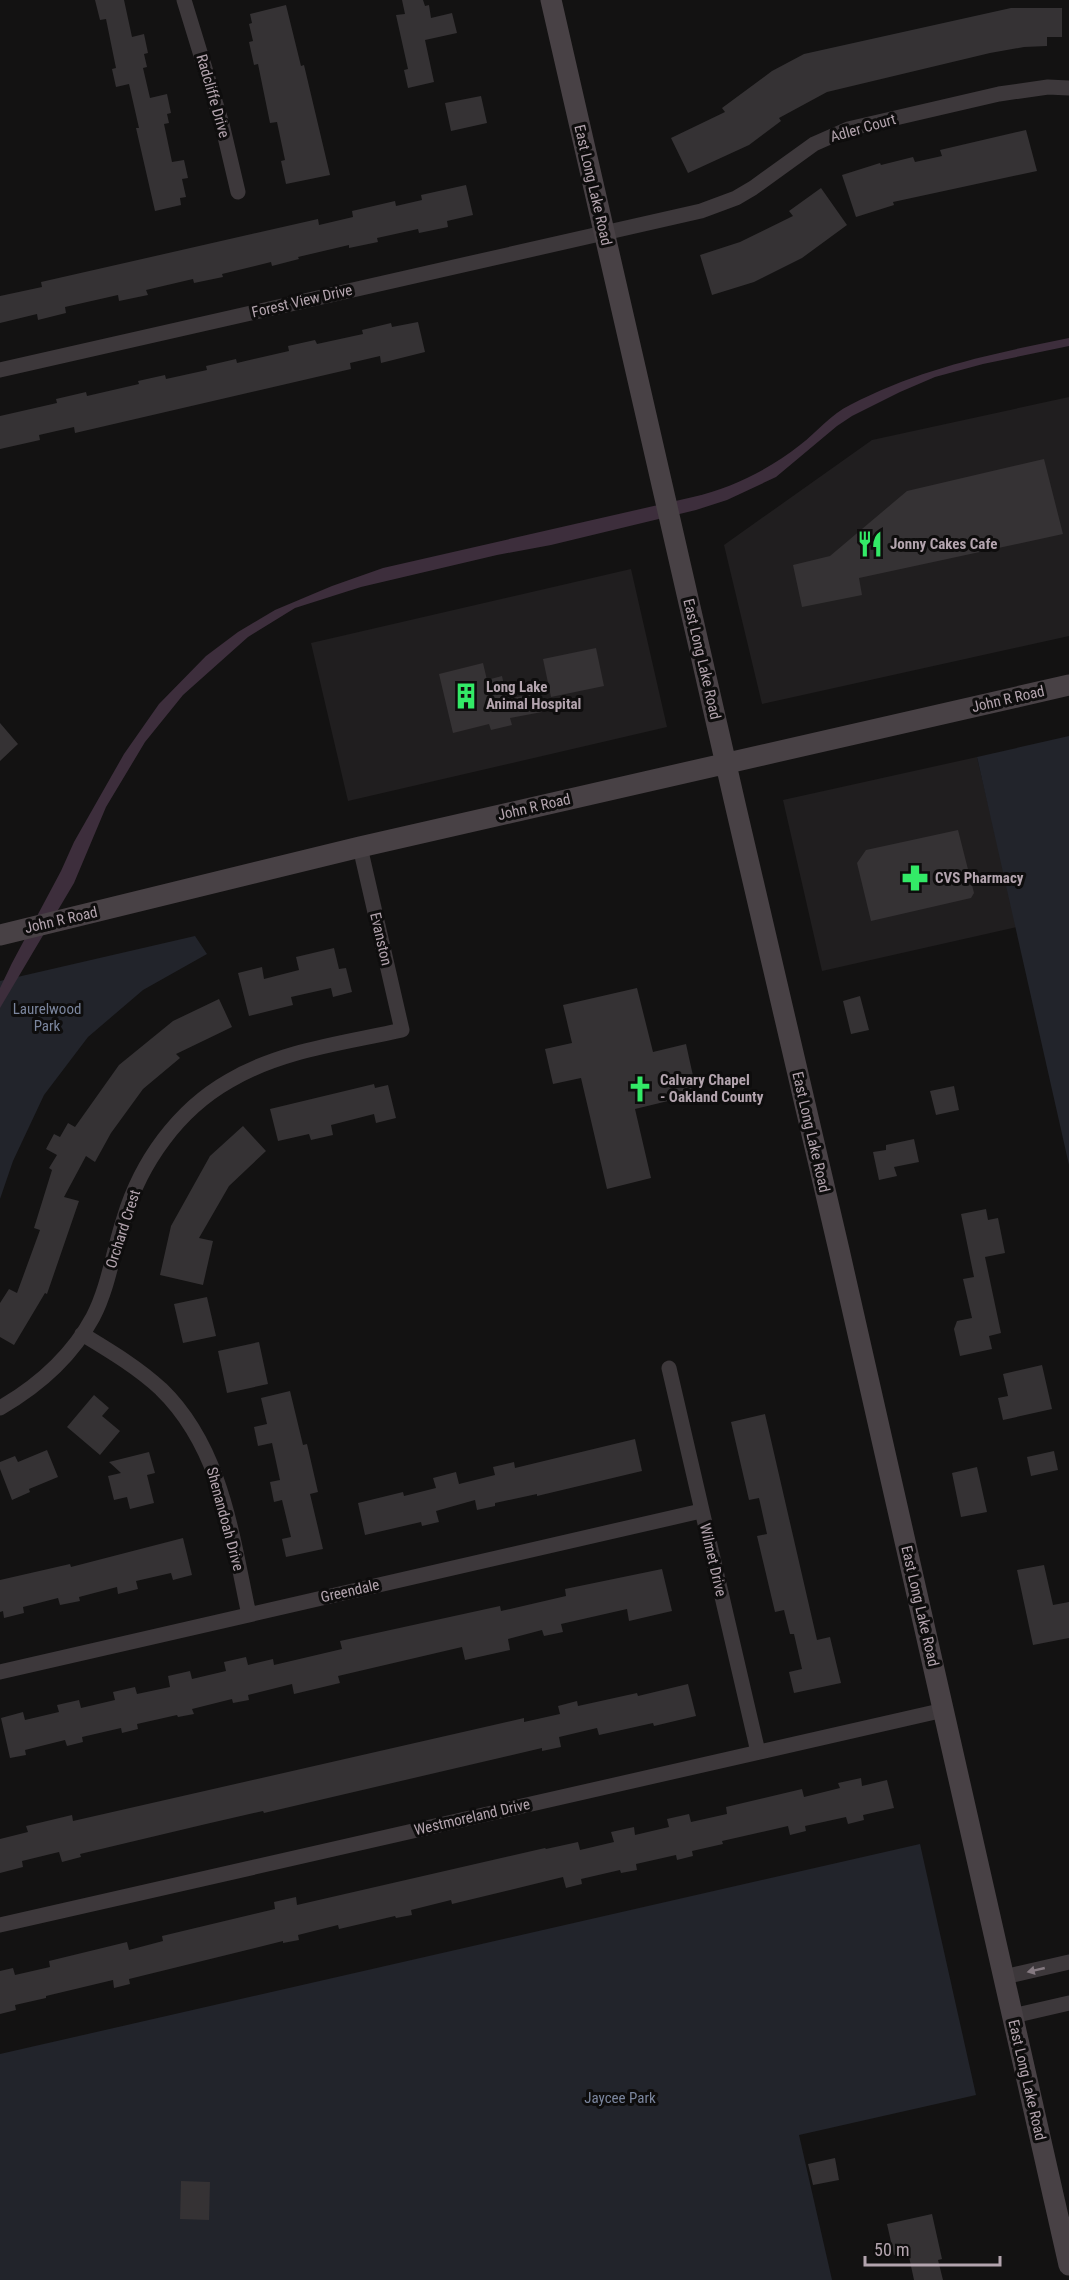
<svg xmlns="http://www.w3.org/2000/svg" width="1069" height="2280" viewBox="0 0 1069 2280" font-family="'Roboto Condensed',sans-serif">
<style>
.built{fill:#201e1f}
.green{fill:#22242b}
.water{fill:#3d2e3c}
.building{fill:#353234}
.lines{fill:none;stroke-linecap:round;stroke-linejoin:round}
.minor{stroke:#3d383b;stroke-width:15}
.secondary{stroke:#484145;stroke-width:21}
.oneway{fill:#847980}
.labels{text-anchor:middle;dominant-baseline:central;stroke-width:6;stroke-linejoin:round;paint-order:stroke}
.street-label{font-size:15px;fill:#b3a4ae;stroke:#0e0d0d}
.poi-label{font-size:15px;font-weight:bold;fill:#b3a4ae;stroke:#0e0d0d;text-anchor:start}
.park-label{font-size:15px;fill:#7b869e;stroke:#0e0d0d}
</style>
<rect width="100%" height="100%" fill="#131212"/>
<path class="built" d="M 1069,397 L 1069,636 L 762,704 L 724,545 L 872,440 Z
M 631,569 L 667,727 L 348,801 L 311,643 Z
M 977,757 L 1017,927 L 822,971 L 783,800 Z"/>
<path class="green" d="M 1069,736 L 1069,1165 L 977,757 Z
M 195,936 L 207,954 L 143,990 L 88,1037 L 44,1095 L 13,1161 L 0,1199 L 0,981 Z
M 920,1844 L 976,2095 L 799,2135 L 832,2280 L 0,2280 L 0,2054 Z"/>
<path class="water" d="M 1069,338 L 1069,346 L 983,364 L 935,377 L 900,392 L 852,416 L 837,426 L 776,477 L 727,500 L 696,510 L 551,545 L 497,555 L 361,587 L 295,608 L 248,637 L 183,695 L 145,742 L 106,807 L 74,883 L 0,1008 L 0,988 L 12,963 L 61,871 L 74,842 L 124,754 L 159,704 L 206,656 L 238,632 L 275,610 L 332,586 L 383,568 L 693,497 C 732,488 768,470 800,445 C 817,432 831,414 850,405 C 921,368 991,354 1069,338 Z"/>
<path class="building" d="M 95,0 L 124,0 L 132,37 L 144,34 L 148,53 L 144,54 L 147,67 L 143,68 L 150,98 L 167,94 L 171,113 L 167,114 L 169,123 L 164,124 L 172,162 L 184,160 L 188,178 L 182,179 L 186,197 L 180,198 L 181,205 L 155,211 L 136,128 L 139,128 L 129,84 L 116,87 L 112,69 L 116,68 L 106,19 L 100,20 Z
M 402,0 L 423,0 L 425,6 L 429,5 L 431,18 L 452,13 L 457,33 L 425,40 L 434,82 L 408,88 L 404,70 L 408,69 L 396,15 L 405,14 Z
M 286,5 L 301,66 L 304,65 L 330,175 L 286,184 L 281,161 L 285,160 L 277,122 L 270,123 L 258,64 L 254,65 L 249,42 L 253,41 L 249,24 L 252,23 L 250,14 Z
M 1011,8 L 1062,8 L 1062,37 L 1047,37 L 1047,46 L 1024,47 L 990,53 L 827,92 L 779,118 L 781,121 L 749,145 L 688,173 L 671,138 L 725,112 L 722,108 L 772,71 L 804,54 Z
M 481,96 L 487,123 L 451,131 L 445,103 Z
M 1026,130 L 1037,171 L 893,202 L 894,205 L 856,217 L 842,175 L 880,163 L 881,165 L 913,157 L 915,162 L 942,156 L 940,150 Z
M 466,185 L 473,215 L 447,221 L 448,227 L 419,233 L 418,229 L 377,238 L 378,242 L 349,248 L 349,245 L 298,257 L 299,259 L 272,266 L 271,262 L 222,274 L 223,277 L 194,283 L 193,279 L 146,290 L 148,295 L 119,301 L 118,295 L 65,307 L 66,313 L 38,320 L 37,314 L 0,323 L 0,296 L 42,287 L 41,282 L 318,219 L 319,225 L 353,217 L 352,211 L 395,201 L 396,206 L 422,200 L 421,195 Z
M 821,188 L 847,225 L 802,258 L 754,282 L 712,295 L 700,255 L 740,242 L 793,216 L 789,211 Z
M 418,322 L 425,352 L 381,363 L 380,356 L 350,363 L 351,369 L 75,433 L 74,427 L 39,435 L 40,440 L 0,449 L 0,416 L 57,403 L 56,399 L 86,392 L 87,396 L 139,384 L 138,381 L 165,375 L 166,379 L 207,370 L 206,366 L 236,359 L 237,363 L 289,351 L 288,346 L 315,340 L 317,344 L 363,334 L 362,330 L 391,323 L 392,327 Z
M 1044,459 L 1063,534 L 859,578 L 862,595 L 802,607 L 793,565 L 830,556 L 907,491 Z
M 596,648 L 604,686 L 551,697 L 543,659 Z
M 483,663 L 487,680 L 502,676 L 507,699 L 538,693 L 542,712 L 510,718 L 512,725 L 491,730 L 489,724 L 453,733 L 439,674 Z
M 0,723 L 18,744 L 0,761 Z
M 958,830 L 974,893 L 971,898 L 871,921 L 857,863 L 866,850 Z
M 334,948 L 339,969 L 346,968 L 352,992 L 333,997 L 331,988 L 291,997 L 293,1005 L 249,1016 L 238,973 L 262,967 L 264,979 L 299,970 L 296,957 Z
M 637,988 L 653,1052 L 686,1044 L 697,1094 L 635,1109 L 651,1178 L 607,1189 L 581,1078 L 553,1084 L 545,1049 L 572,1043 L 563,1005 Z
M 860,996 L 869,1030 L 851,1034 L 843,1001 Z
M 219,999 L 232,1027 L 176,1054 L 180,1058 L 143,1089 L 111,1133 L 95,1162 L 86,1156 L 64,1197 L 79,1201 L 47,1294 L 45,1293 L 14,1345 L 0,1337 L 0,1303 L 9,1289 L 17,1293 L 40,1230 L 34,1228 L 52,1170 L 49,1168 L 57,1155 L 46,1149 L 54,1134 L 60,1137 L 68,1123 L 75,1127 L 119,1065 L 173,1021 Z
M 374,1084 L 375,1088 L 388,1085 L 396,1118 L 376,1123 L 374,1114 L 331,1125 L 333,1135 L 311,1140 L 309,1134 L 278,1141 L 270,1109 Z
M 954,1086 L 959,1110 L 936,1115 L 930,1091 Z
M 243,1126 L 266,1151 L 229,1186 L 199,1238 L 213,1241 L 203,1285 L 160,1275 L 171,1226 L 210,1156 Z
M 914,1139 L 919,1162 L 894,1167 L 897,1176 L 879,1180 L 873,1152 L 886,1150 L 886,1145 Z
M 986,1209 L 988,1220 L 998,1218 L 1005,1253 L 985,1257 L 1001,1333 L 989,1336 L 992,1349 L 960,1356 L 954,1329 L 957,1321 L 972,1318 L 963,1279 L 974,1277 L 961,1214 Z
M 207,1297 L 216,1336 L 183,1343 L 174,1304 Z
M 259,1342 L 268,1384 L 227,1393 L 218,1351 Z
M 1042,1365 L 1052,1409 L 1003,1420 L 998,1398 L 1008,1396 L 1003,1374 Z
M 290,1391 L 303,1445 L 307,1444 L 318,1492 L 310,1494 L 323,1549 L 286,1557 L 282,1539 L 291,1537 L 282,1500 L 274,1502 L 270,1482 L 280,1480 L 272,1443 L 258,1446 L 254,1427 L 267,1424 L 261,1398 Z
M 94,1395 L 109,1408 L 102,1416 L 120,1431 L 100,1455 L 67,1427 Z
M 765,1414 L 817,1640 L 830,1637 L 841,1683 L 794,1693 L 789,1672 L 802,1669 L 794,1634 L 790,1634 L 784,1610 L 775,1612 L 757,1536 L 767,1534 L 759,1498 L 749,1500 L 731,1422 Z
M 635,1439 L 642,1471 L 537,1496 L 537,1494 L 495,1503 L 495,1506 L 477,1510 L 475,1500 L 436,1511 L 439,1522 L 422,1526 L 421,1522 L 365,1535 L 358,1503 L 403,1492 L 404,1496 L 436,1488 L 433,1478 L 456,1472 L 459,1484 L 495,1475 L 493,1467 L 514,1462 L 515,1468 Z
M 47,1450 L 58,1477 L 29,1489 L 30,1492 L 12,1500 L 0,1469 L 0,1462 L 15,1456 L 18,1462 Z
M 1054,1451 L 1058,1470 L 1031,1476 L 1027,1457 Z
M 149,1452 L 155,1473 L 147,1475 L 154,1503 L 130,1509 L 127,1497 L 114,1500 L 108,1476 L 121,1473 L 109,1462 Z
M 977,1467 L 987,1512 L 961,1517 L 952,1473 Z
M 183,1538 L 192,1575 L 173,1580 L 171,1573 L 136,1581 L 138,1589 L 118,1594 L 117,1587 L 79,1597 L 80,1601 L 60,1605 L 58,1598 L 23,1607 L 24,1613 L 4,1618 L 3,1611 L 0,1612 L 0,1580 L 70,1564 L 71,1567 Z
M 1044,1565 L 1053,1605 L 1069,1602 L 1069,1638 L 1033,1645 L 1017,1570 Z
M 662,1569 L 672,1611 L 629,1621 L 627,1609 L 561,1624 L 563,1632 L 544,1636 L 542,1630 L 508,1639 L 510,1650 L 465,1660 L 462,1647 L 338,1676 L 340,1683 L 294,1694 L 292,1684 L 248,1695 L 249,1700 L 233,1703 L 232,1699 L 192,1709 L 194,1714 L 178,1717 L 177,1715 L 137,1724 L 138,1729 L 122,1733 L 121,1728 L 82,1737 L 83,1742 L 67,1746 L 65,1740 L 25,1750 L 26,1755 L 10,1758 L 1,1718 L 23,1712 L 25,1720 L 59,1712 L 57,1705 L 79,1700 L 81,1708 L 115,1700 L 113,1692 L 135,1687 L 137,1694 L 170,1687 L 168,1676 L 190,1671 L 192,1679 L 226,1671 L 224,1662 L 246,1657 L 248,1665 L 273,1659 L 274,1665 L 342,1649 L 340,1641 L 500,1606 L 501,1611 L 566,1596 L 565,1589 Z
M 688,1684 L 696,1716 L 654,1726 L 653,1723 L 599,1735 L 597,1728 L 559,1737 L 561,1747 L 542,1751 L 542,1748 L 264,1813 L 263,1811 L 206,1824 L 80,1854 L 81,1857 L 62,1862 L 59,1852 L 22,1861 L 23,1867 L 0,1873 L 0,1839 L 28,1832 L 26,1826 L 72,1815 L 73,1821 L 524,1718 L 524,1722 L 560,1714 L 558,1706 L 577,1701 L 578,1706 L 637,1693 L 638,1696 Z
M 861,1778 L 862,1786 L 887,1780 L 894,1808 L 863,1815 L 864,1820 L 848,1824 L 846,1817 L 805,1826 L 806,1831 L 790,1835 L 788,1826 L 722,1841 L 723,1844 L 692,1851 L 693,1856 L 677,1860 L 676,1855 L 636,1864 L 637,1870 L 621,1873 L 620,1870 L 581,1879 L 582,1884 L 566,1888 L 563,1877 L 452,1904 L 451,1900 L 411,1910 L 412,1915 L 396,1918 L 395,1916 L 339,1929 L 338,1925 L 298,1935 L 299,1940 L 283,1943 L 283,1941 L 129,1979 L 130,1984 L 114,1988 L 113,1980 L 46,1996 L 46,1998 L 15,2005 L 16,2010 L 0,2014 L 0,1971 L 13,1968 L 15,1975 L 50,1967 L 49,1961 L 127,1942 L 129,1950 L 163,1941 L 162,1936 L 275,1909 L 274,1902 L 296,1897 L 297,1905 L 545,1848 L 546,1849 L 578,1842 L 580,1850 L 614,1842 L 611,1832 L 634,1827 L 635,1835 L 669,1827 L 667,1819 L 689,1814 L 691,1822 L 727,1814 L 726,1807 L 802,1789 L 804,1797 L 840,1788 L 838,1783 Z
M 835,2158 L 839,2180 L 813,2185 L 808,2164 Z
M 181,2181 L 210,2182 L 209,2220 L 180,2219 Z
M 932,2214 L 942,2259 L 938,2260 L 943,2280 L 914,2280 L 908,2252 L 894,2255 L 887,2224 Z"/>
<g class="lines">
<path class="minor" d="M 184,0 L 222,124 L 238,192
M 0,370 L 701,211 L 736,198 L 753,188 L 814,144 L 848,129 L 999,94 L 1048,87 L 1069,88
M 82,1334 C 110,1351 137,1367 161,1389 C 222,1448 232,1536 249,1615
M 669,1368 L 758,1752
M 0,1408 C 38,1386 72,1356 93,1317 C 109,1286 113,1251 124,1218 C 141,1162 178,1110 229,1081 C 281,1050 345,1043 402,1030 L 360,847
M 0,1672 L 701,1511
M 0,1925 L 944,1710
M 1004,1977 L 1069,1962
M 1013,2016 L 1069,2003"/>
<path class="secondary" d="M 551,0 L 736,808 L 839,1250 L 1069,2265
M 0,935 L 360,847 L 1069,685"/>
</g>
<defs><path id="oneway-solid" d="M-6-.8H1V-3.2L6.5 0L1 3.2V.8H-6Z" transform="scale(1.5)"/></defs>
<use class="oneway" href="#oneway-solid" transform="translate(1036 1970) rotate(167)"/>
<defs>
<g id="restaurant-bare" transform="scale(2.07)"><path d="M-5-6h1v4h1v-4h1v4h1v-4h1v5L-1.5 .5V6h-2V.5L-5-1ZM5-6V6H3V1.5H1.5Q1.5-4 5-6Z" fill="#33ea67" stroke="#0e0d0d" stroke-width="2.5" paint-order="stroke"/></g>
<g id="building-bare" transform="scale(2.07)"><path d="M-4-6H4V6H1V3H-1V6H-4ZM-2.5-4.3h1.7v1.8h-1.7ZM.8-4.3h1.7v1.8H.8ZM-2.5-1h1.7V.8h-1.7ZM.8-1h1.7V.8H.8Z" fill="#33ea67" stroke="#0e0d0d" stroke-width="2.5" paint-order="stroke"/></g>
<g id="pharmacy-bare" transform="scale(2.07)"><path d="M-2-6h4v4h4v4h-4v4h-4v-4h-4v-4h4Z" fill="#33ea67" stroke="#0e0d0d" stroke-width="2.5" paint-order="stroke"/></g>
<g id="church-bare" transform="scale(2.07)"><path d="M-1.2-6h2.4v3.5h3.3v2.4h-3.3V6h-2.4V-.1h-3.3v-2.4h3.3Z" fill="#33ea67" stroke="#0e0d0d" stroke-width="2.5" paint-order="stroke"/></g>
</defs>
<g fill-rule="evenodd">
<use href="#restaurant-bare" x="870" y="544"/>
<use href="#building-bare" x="466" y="696"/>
<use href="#pharmacy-bare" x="915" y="878"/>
<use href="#church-bare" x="640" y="1089"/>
</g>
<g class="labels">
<g class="street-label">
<text transform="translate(213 96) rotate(74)">Radcliffe Drive</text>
<text transform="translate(863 128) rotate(-16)">Adler Court</text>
<text transform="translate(593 185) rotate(77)">East Long Lake Road</text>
<text transform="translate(302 301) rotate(-13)">Forest View Drive</text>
<text transform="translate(702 659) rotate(77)">East Long Lake Road</text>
<text transform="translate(1008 699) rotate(-13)">John R Road</text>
<text transform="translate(534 807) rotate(-13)">John R Road</text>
<text transform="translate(61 920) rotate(-13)">John R Road</text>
<text transform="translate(381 939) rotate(77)">Evanston</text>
<text transform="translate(811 1132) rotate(77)">East Long Lake Road</text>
<text transform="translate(123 1229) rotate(-72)">Orchard Crest</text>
<text transform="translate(225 1519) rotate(75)">Shenandoah Drive</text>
<text transform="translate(713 1560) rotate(77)">Wilmet Drive</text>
<text transform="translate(350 1591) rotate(-13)">Greendale</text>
<text transform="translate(920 1606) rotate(77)">East Long Lake Road</text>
<text transform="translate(472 1817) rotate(-13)">Westmoreland Drive</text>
<text transform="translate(1027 2080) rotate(77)">East Long Lake Road</text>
</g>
<g class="poi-label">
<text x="890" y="544">Jonny Cakes Cafe</text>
<text x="486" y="687">Long Lake<tspan x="486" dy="17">Animal Hospital</tspan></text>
<text x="935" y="878">CVS Pharmacy</text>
<text x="660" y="1080">Calvary Chapel<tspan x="660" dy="17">- Oakland County</tspan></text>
</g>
<g class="park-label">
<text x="47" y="1009">Laurelwood<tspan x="47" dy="17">Park</tspan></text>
<text x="620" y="2098">Jaycee Park</text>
</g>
</g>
<path d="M865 2256v9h135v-9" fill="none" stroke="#b3a4ae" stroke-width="3"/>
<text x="874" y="2256" font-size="18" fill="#b3a4ae" stroke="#0e0d0d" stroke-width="4.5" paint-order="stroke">50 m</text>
</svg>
